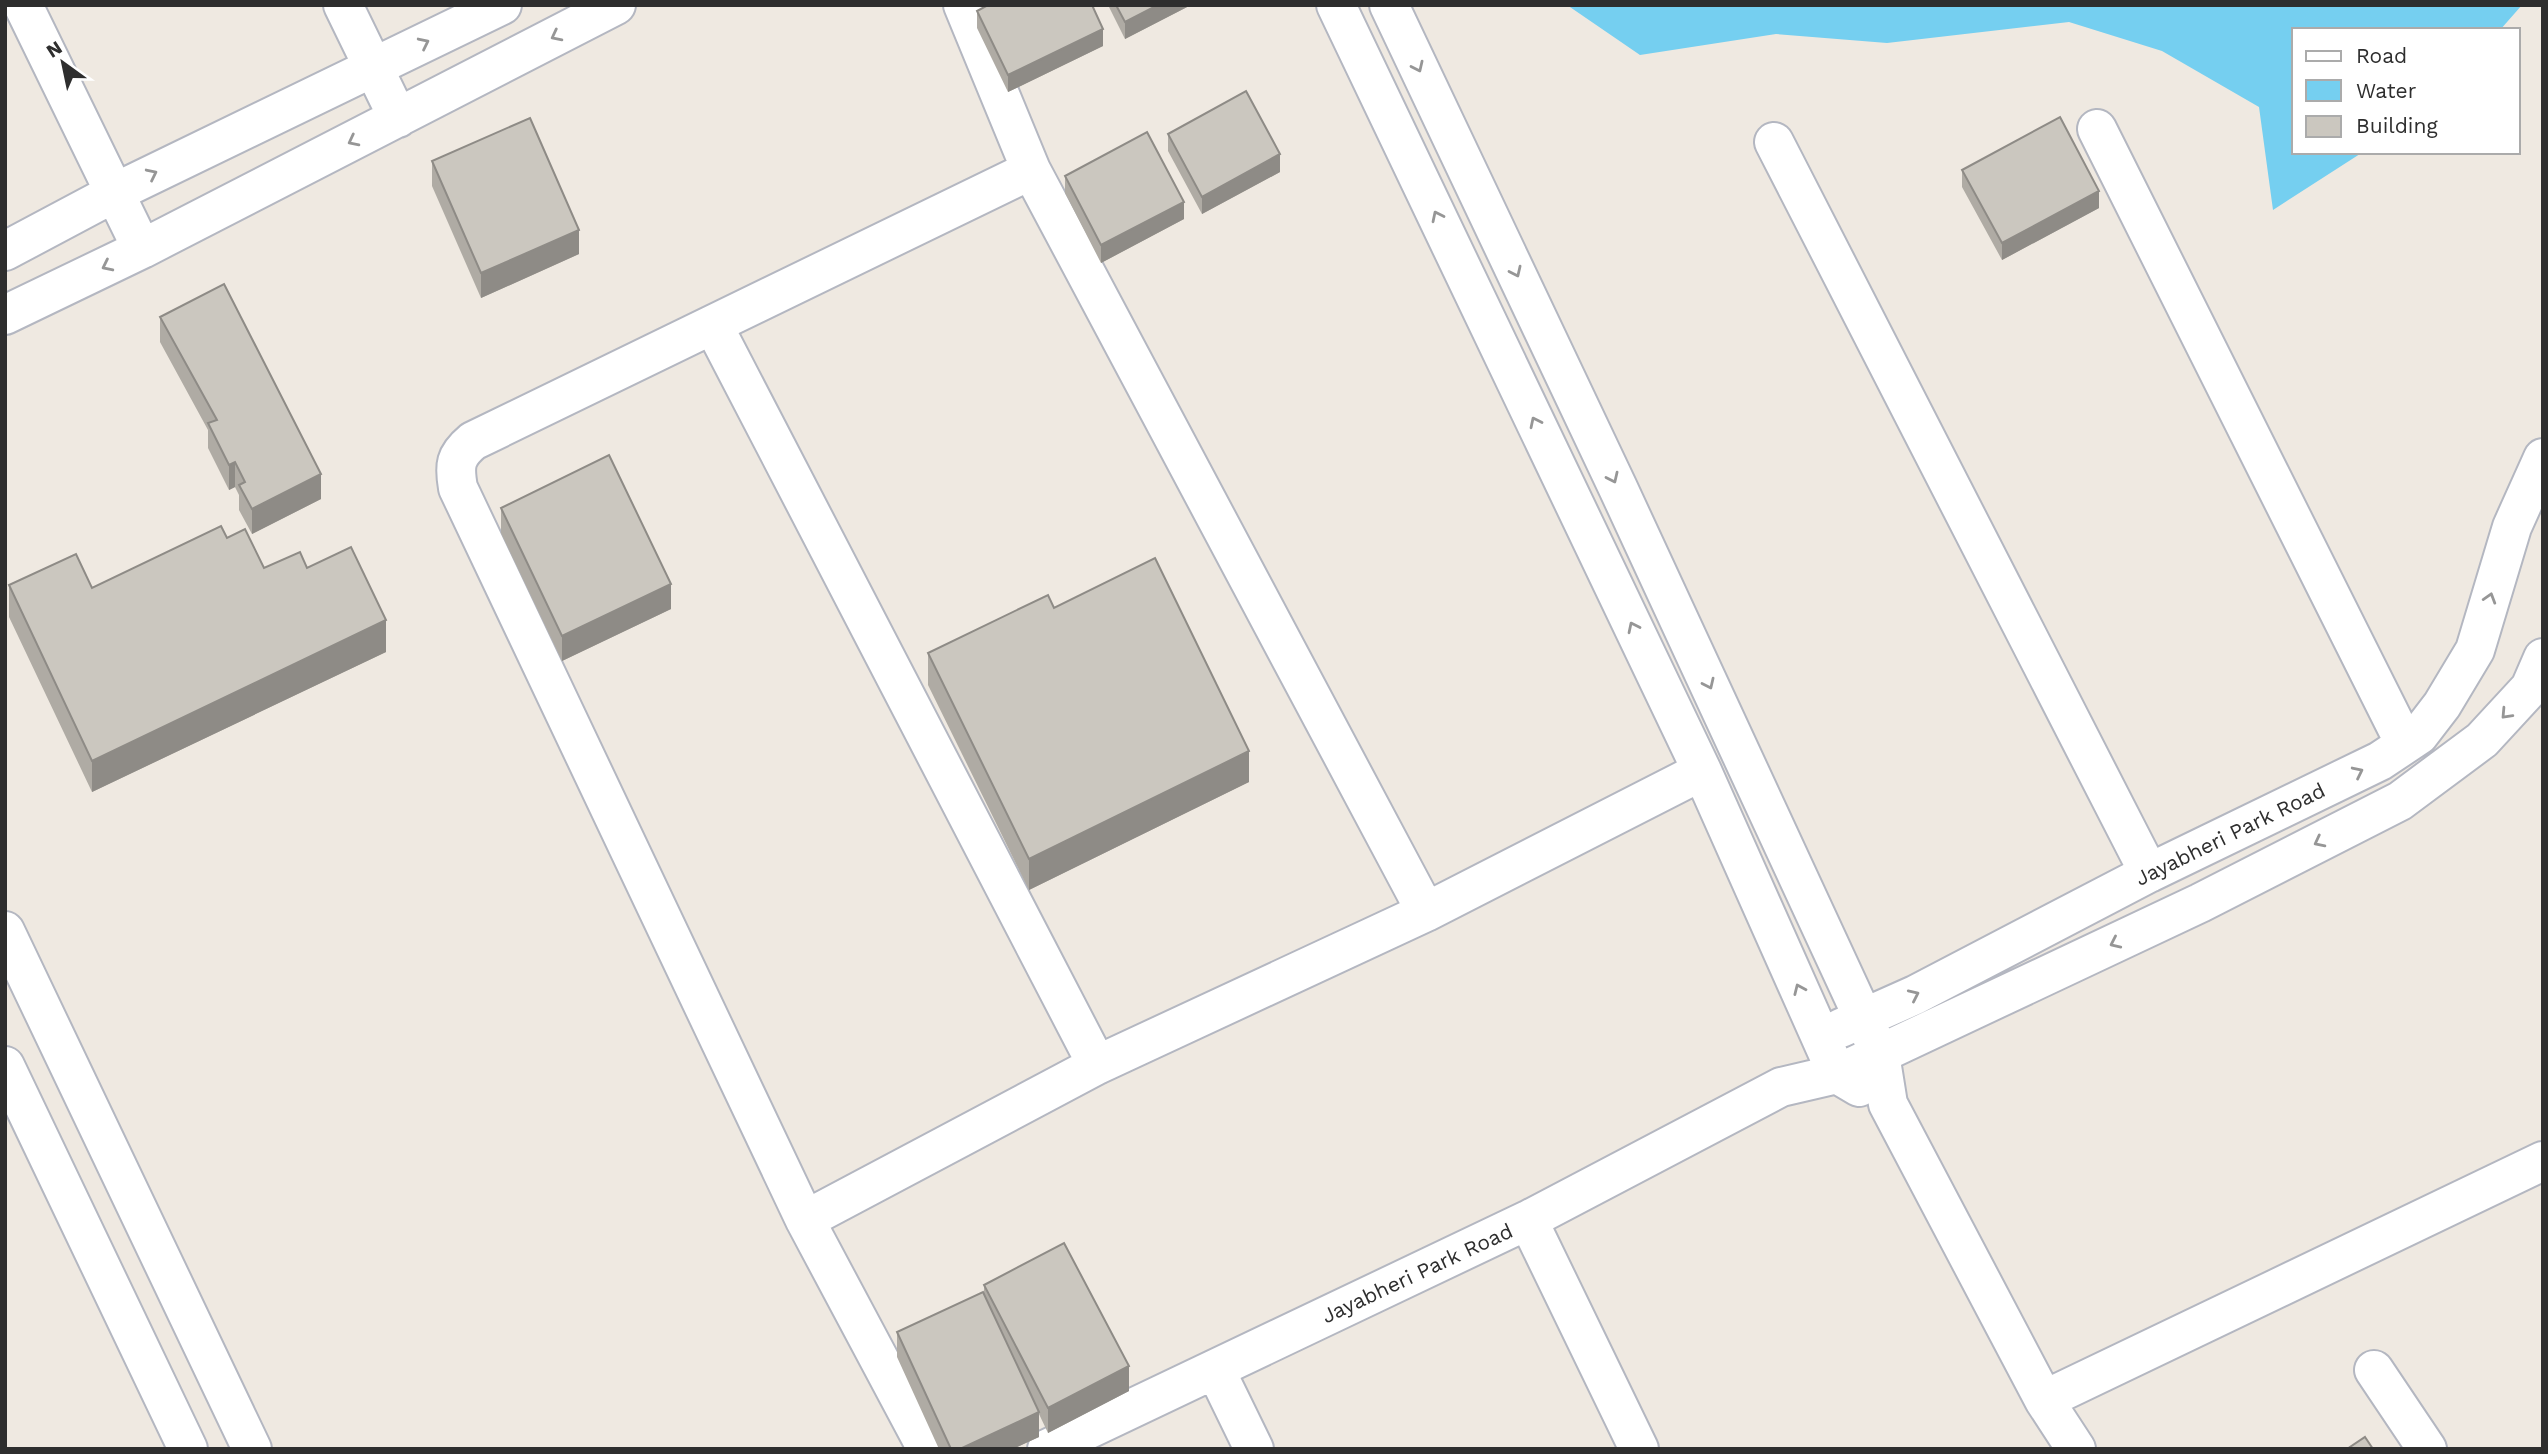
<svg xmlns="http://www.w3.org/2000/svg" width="2548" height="1454" viewBox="0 0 2548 1454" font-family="'Work Sans',sans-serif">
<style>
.water{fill:#75cff0}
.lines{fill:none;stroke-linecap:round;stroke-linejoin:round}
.minor-casing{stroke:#b4b7c1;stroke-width:42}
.minor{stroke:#fff;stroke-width:38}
.wall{fill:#afaba4}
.shaded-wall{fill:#8e8b86}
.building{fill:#cbc7bf;stroke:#8e8b86;stroke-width:2}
.oneway{stroke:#969696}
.labels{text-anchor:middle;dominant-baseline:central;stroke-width:5;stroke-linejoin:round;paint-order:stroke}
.street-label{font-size:21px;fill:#2e2e2e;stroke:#fff}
</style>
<rect width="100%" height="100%" fill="#efe9e1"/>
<path class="water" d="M 1567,5 L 2522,5 L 2500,30 L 2294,30 L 2294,152 L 2363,152 L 2273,210 L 2259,107 L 2162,51 L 2069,22 L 1887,43 L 1776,34 L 1640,55 Z"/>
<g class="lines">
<g class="minor-casing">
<path id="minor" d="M 23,5 L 142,249
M 343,5 L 398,118
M 963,5 L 1031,170 L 1426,912
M 1336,5 L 1702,771 L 1837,1074 L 1859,1087
M 1389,5 L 1618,488 L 1880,1054 L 1888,1104 L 2044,1400 L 2076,1449
M 2097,129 L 2405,744
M 1774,142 L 2149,873
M 5,251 L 116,192 L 502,5
M 5,315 L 142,249 L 616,5
M 713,325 L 1097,1065
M 5,931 L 252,1449
M 1841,1028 L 1915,995 L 2149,873 L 2380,761 L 2419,735 L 2442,705 L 2475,650 L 2512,527 L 2543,458
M 5,1066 L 188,1449
M 805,1220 L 1097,1065 L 1426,912 L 1702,771
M 1528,1220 L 1639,1449
M 1215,1369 L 1254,1449
M 2374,1370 L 2427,1449
M 2044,1400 L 2543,1161
M 927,1449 L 805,1220 L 458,488 C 454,465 455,456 473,441 L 1031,170
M 1047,1449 L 1528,1220 L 1781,1087 L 1837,1074 L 2200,903 L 2400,801 L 2482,740 L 2530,688 L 2543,658"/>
</g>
<use href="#minor" class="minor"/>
</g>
<path class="wall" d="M 1108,5 L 1191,5 L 1125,39 Z
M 977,11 L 1103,46 L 1008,92 L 977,28 Z
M 1168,134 L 1280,172 L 1202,214 L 1168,151 Z
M 432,161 L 579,254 L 481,298 L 432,186 Z
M 1962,170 L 2099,208 L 2002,260 L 1962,187 Z
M 1065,176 L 1184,219 L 1101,263 L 1065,193 Z
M 160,317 L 321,499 L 252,534 L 239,510 L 239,495 L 235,487 L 229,490 L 208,448 L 208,430 L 160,342 Z
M 501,508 L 671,609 L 562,661 L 501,533 Z
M 227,538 L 264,568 L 307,568 L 386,652 L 92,792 L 9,617 L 9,585 L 92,588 Z
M 1054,608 L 1249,782 L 1029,890 L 928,685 L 928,653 Z
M 984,1285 L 1129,1391 L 1048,1433 L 1039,1414 L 1039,1437 L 1013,1449 L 939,1449 L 897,1357 L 897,1332 L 984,1294 Z"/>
<path class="shaded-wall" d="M 1158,5 L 1191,5 L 1125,39 L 1125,22 Z
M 1103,29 L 1103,46 L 1008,92 L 1008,75 Z
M 1280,154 L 1280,172 L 1202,214 L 1202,197 Z
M 2099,191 L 2099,208 L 2002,260 L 2002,243 Z
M 1184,202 L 1184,219 L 1101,263 L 1101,245 Z
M 579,230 L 579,254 L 481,298 L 481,273 Z
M 235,462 L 235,487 L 229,490 L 229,465 Z
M 321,474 L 321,499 L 252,534 L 252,509 Z
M 671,584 L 671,609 L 562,661 L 562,636 Z
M 386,620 L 386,652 L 92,792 L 92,761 Z
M 1249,751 L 1249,782 L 1029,890 L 1029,859 Z
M 1129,1366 L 1129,1391 L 1048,1433 L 1048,1408 Z
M 1039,1412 L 1039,1437 L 1013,1449 L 960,1449 Z"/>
<path class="building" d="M 988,5 L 1092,5 L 1103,29 L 1008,75 L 977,11 Z
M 1116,5 L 1158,5 L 1125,22 Z
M 1246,91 L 1280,154 L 1202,197 L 1168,134 Z
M 2060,117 L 2099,191 L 2002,243 L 1962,170 Z
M 530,118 L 579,230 L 481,273 L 432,161 Z
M 1147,132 L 1184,202 L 1101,245 L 1065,176 Z
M 224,284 L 321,474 L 252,509 L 239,485 L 245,482 L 235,462 L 229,465 L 208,423 L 217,420 L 160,317 Z
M 609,455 L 671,584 L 562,636 L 501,508 Z
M 221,526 L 227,538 L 245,529 L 264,568 L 300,552 L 307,568 L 351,547 L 386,620 L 92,761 L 9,585 L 76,554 L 92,588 Z
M 1155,558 L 1249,751 L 1029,859 L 928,653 L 1048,595 L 1054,608 Z
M 1064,1243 L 1129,1366 L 1048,1408 L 984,1285 Z
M 983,1292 L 1039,1412 L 960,1449 L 951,1449 L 897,1332 Z
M 2365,1437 L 2373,1449 L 2347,1449 Z"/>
<defs><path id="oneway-chevron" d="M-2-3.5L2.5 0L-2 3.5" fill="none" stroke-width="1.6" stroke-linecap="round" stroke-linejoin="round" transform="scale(1.75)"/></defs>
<g class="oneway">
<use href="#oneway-chevron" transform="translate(556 36) rotate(153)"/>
<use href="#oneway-chevron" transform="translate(424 43) rotate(-26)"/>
<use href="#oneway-chevron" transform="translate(1418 67) rotate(65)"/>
<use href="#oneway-chevron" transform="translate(353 141) rotate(153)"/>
<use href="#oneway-chevron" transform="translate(152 174) rotate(-26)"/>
<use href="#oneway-chevron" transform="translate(1437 216) rotate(-116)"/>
<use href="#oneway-chevron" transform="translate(107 266) rotate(154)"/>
<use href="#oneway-chevron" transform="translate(1516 272) rotate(65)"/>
<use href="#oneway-chevron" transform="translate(1535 422) rotate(-116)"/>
<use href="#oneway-chevron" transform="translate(1613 478) rotate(65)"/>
<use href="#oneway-chevron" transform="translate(2490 598) rotate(-73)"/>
<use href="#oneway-chevron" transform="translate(1633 627) rotate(-116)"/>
<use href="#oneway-chevron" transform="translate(1709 684) rotate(65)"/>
<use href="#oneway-chevron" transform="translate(2506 714) rotate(133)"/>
<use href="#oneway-chevron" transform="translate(2358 772) rotate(-26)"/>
<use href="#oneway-chevron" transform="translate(2319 842) rotate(153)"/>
<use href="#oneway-chevron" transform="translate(2115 943) rotate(155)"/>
<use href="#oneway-chevron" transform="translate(1799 989) rotate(-114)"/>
<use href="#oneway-chevron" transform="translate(1914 995) rotate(-25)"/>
</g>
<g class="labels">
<g class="street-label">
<text transform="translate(2230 834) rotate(-26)">Jayabheri Park Road</text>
<text transform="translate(1417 1273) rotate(-25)">Jayabheri Park Road</text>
</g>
</g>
<rect width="2548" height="1454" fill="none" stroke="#2e2e2e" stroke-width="14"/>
<rect x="2292" y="28" width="228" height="126" fill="#ffffff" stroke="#ababab" stroke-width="2"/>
<rect x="2306" y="51" width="35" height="10" fill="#ffffff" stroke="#ababab" stroke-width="2"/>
<text x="2356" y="63" font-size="21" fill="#2e2e2e">Road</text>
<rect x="2306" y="80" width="35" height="21" fill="#75cff0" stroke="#ababab" stroke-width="2"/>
<text x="2356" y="98" font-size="21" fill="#2e2e2e">Water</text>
<rect x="2306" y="116" width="35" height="21" fill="#cbc7bf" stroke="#ababab" stroke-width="2"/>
<text x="2356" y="133" font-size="21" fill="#2e2e2e">Building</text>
<g transform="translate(63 63) rotate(327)" stroke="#ffffff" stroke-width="5" paint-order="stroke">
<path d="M0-5L12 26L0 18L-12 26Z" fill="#2e2e2e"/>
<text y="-10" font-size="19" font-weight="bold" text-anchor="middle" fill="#2e2e2e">N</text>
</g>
</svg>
